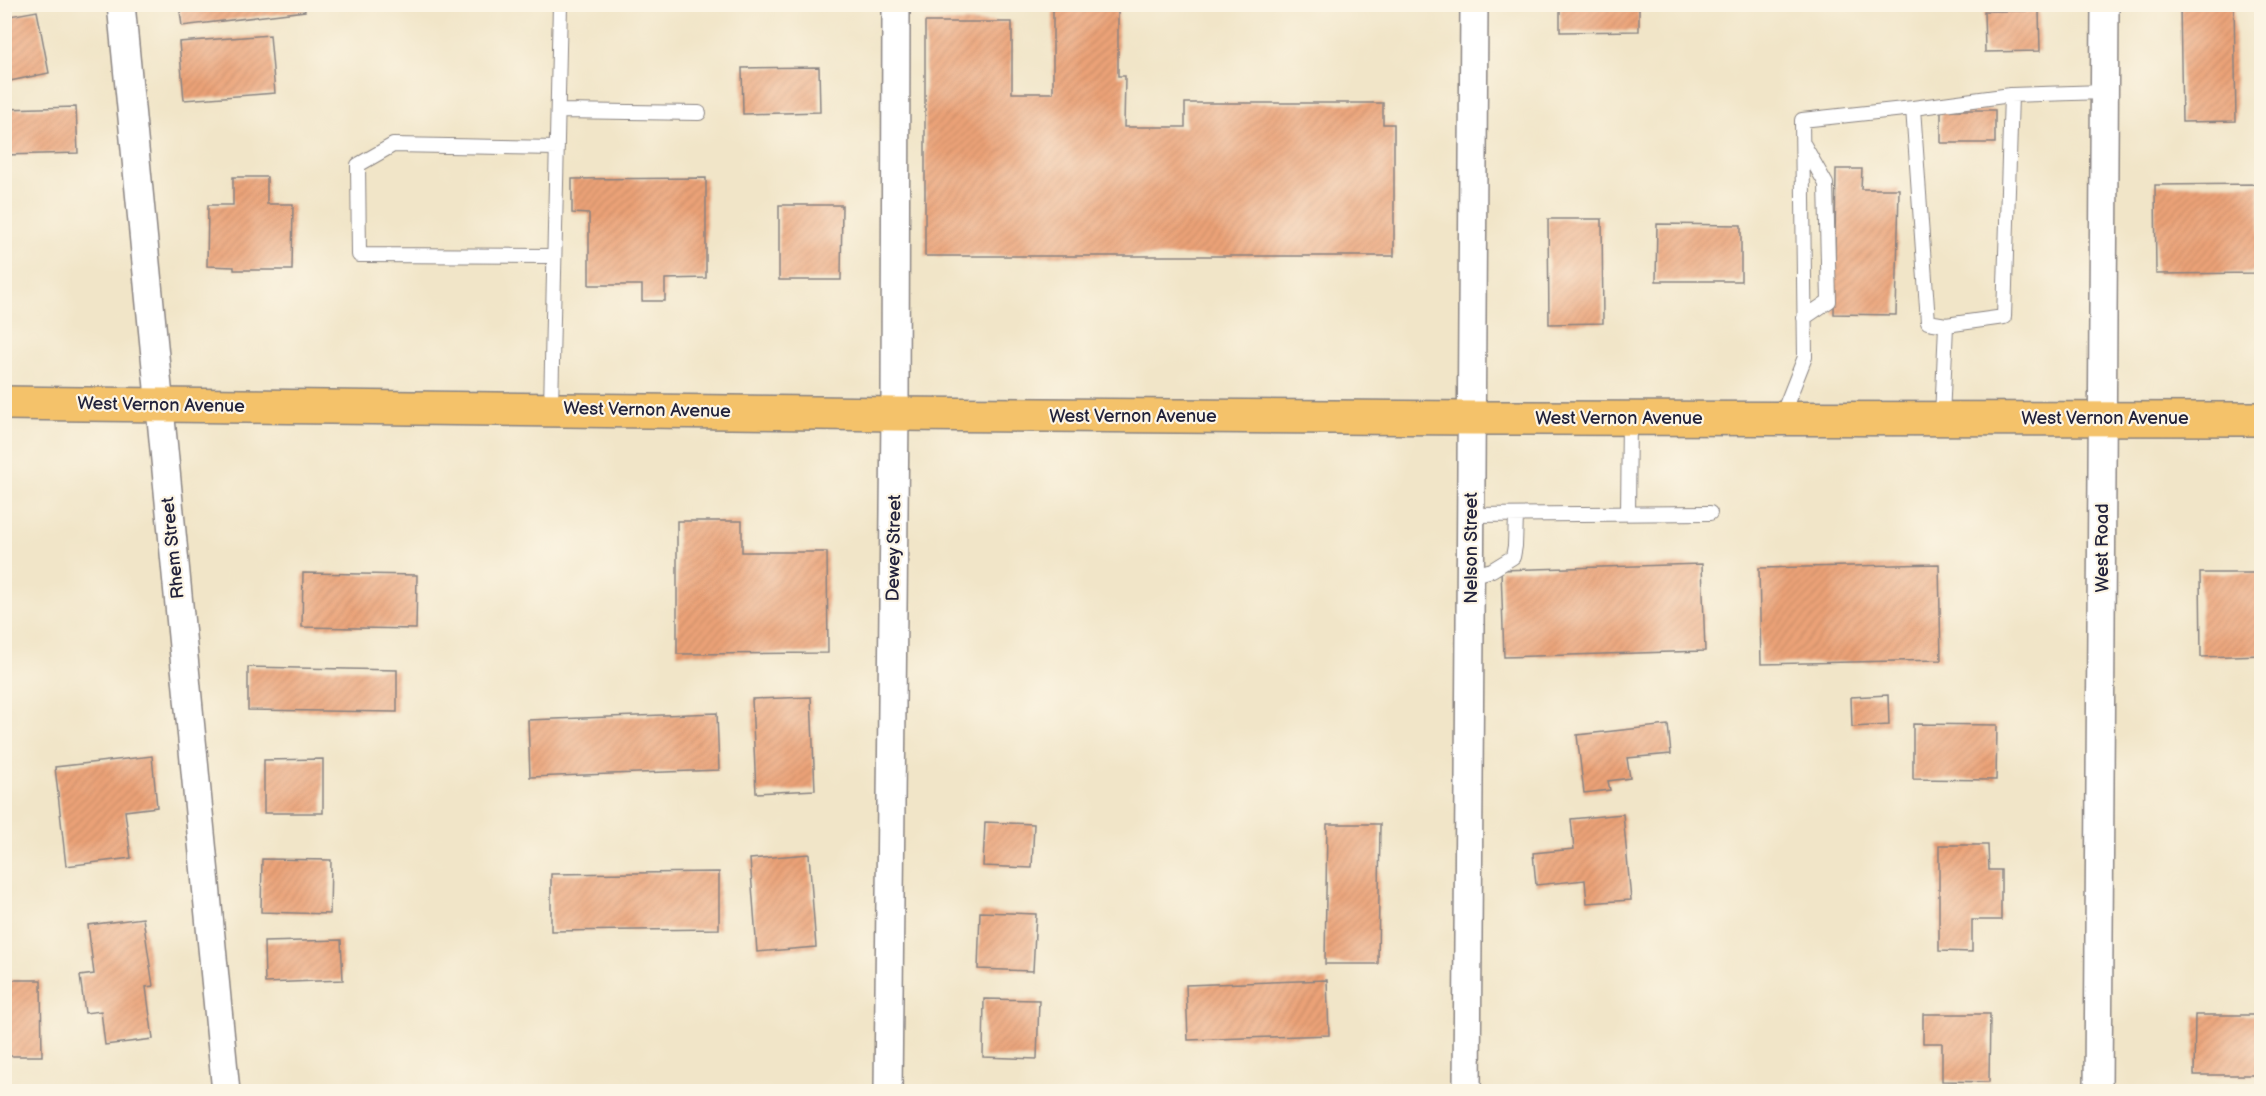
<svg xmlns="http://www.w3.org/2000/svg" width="2266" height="1096" viewBox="0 0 2266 1096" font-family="'Balsamiq Sans',sans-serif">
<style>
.building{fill:url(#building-hatch)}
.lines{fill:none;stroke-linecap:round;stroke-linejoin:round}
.service-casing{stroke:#8a8482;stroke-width:16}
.minor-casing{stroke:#8a8482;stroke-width:30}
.primary-casing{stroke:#8a8482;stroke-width:36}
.service{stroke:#fff;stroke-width:14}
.minor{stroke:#fff;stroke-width:27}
.primary{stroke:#f4c26a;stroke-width:33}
.labels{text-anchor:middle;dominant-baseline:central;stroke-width:4.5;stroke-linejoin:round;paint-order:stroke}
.street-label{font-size:18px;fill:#22223b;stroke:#fcf5e5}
</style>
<defs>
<pattern id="building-hatch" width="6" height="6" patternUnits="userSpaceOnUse" patternTransform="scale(1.5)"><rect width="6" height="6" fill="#eba277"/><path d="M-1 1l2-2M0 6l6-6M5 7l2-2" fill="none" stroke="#c98b68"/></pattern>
</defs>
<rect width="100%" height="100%" fill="#fcf5e5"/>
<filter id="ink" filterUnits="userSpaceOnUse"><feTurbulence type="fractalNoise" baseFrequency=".0167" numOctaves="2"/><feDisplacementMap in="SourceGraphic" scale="12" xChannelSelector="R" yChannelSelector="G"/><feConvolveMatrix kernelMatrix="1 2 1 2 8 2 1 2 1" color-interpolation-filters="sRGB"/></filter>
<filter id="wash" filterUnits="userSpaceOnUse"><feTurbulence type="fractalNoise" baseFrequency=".008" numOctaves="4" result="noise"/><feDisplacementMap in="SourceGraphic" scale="24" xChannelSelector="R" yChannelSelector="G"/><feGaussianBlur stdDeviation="1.35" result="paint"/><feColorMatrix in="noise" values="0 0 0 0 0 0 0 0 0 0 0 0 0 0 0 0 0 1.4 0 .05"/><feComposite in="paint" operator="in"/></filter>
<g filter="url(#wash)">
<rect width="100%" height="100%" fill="#f1e5c8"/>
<g id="blocks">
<path class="building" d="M 179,4 L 304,4 L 305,11 L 182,26 Z
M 1053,4 L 1118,4 L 1118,76 L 1125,76 L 1124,127 L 1185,127 L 1185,103 L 1383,103 L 1383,124 L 1394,124 L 1394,256 L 925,256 L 925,22 L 1012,22 L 1012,93 L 1053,93 Z
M 1560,4 L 1639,4 L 1639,31 L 1560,32 Z
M 2180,4 L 2234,4 L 2236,121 L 2182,122 Z
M 37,11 L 49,73 L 5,82 L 4,17 Z
M 1984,11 L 2039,11 L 2040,51 L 1985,52 Z
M 270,35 L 275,93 L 184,100 L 179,42 Z
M 819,67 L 820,112 L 743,114 L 742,68 Z
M 76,107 L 78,153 L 4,155 L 4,109 Z
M 1941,110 L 1995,110 L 1995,143 L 1941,143 Z
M 1836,169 L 1862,169 L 1861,189 L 1899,189 L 1896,315 L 1834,314 Z
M 233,177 L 267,177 L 267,204 L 293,204 L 292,270 L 234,270 L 234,267 L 207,266 L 208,205 L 233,205 Z
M 706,178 L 706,278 L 665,279 L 665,301 L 642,301 L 642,285 L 589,285 L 589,214 L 572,213 L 572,179 Z
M 2259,184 L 2260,273 L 2156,274 L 2155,185 Z
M 779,205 L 842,205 L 841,280 L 779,280 Z
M 1548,219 L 1602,219 L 1603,323 L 1549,324 Z
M 1657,224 L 1741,225 L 1741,281 L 1656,281 Z
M 677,521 L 742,521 L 742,552 L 827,552 L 828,653 L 677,654 Z
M 1702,564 L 1705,651 L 1504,657 L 1501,570 Z
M 1939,564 L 1941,660 L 1761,664 L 1759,568 Z
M 303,573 L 417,575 L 416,629 L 302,627 Z
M 2200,573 L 2262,573 L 2262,655 L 2201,657 Z
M 248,667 L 397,670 L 397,712 L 248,710 Z
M 1888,695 L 1889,725 L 1852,727 L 1851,697 Z
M 811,697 L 815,790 L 756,793 L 752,699 Z
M 717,713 L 719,770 L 530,777 L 528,720 Z
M 1913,724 L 1997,725 L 1996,780 L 1913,779 Z
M 1668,725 L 1671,754 L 1627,758 L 1630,778 L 1608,781 L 1610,790 L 1584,793 L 1577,735 Z
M 152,756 L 157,807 L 125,811 L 131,858 L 66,866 L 55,767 Z
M 323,759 L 323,813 L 264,813 L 264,760 Z
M 1623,814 L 1631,900 L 1587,903 L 1585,880 L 1536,885 L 1533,853 L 1574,849 L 1571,819 Z
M 985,822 L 1034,824 L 1032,868 L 983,866 Z
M 1327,824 L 1380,824 L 1378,964 L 1325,964 Z
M 1939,845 L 1988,845 L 1989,870 L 2001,870 L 2001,920 L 1972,920 L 1972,952 L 1939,951 Z
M 809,854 L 816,947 L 757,952 L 750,859 Z
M 262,859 L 331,860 L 330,914 L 261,912 Z
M 719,872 L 719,929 L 551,931 L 551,874 Z
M 980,912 L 1036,914 L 1033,971 L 978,969 Z
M 143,918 L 153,986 L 146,987 L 153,1039 L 105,1045 L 101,1011 L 85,1013 L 80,976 L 94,974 L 88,925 Z
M 341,940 L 343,980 L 265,983 L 264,942 Z
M 4,980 L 41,980 L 42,1056 L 4,1056 Z
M 1327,980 L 1329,1035 L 1188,1040 L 1186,985 Z
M 984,999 L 1039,1000 L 1037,1059 L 983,1057 Z
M 1923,1014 L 1990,1014 L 1989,1082 L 1942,1081 L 1942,1043 L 1923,1043 Z
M 2195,1015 L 2262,1015 L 2262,1075 L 2194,1075 Z"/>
</g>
</g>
<g filter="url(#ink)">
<use href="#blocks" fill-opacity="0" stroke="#8a8482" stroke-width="1.5"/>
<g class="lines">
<g class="service-casing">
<path id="service" d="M 559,111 L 699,113
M 1804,145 L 1826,184 L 1829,301 L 1804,318
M 553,256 L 359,255 L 358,165 L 393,145 L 557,148
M 1946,325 L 1928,322 L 1913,108 L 2011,95
M 551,408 L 560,4
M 1781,418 L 1805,357 L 1802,120 L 1913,108
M 1942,418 L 1946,325 L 2004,317 L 2011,95 L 2104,92
M 1628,514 L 1629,418
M 1471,515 L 1710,513
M 1471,576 L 1492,570 L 1513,557 L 1515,546 L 1516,515"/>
</g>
<g class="minor-casing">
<path id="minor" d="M 121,4 L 226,1092
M 888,1092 L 895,414 L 896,4
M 1467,1092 L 1474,4
M 2098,1092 L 2105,4"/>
</g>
<g class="primary-casing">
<path id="primary" d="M 4,403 L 895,414 L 1473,418 L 2262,419"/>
</g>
<use href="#service" class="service"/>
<use href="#minor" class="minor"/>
<use href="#primary" class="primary"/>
</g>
</g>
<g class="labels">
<g class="street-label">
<text transform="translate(161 405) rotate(1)">West Vernon Avenue</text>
<text transform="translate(647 410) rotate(1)">West Vernon Avenue</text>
<text x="1133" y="416">West Vernon Avenue</text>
<text x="1619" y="418">West Vernon Avenue</text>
<text x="2105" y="418">West Vernon Avenue</text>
<text transform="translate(173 548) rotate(-96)">Rhem Street</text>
<text transform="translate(894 548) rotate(-89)">Dewey Street</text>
<text transform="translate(1471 548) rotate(-90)">Nelson Street</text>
<text transform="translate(2102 548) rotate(-90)">West Road</text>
</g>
</g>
<rect width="2266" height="1096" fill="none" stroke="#fcf5e5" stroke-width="24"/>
</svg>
